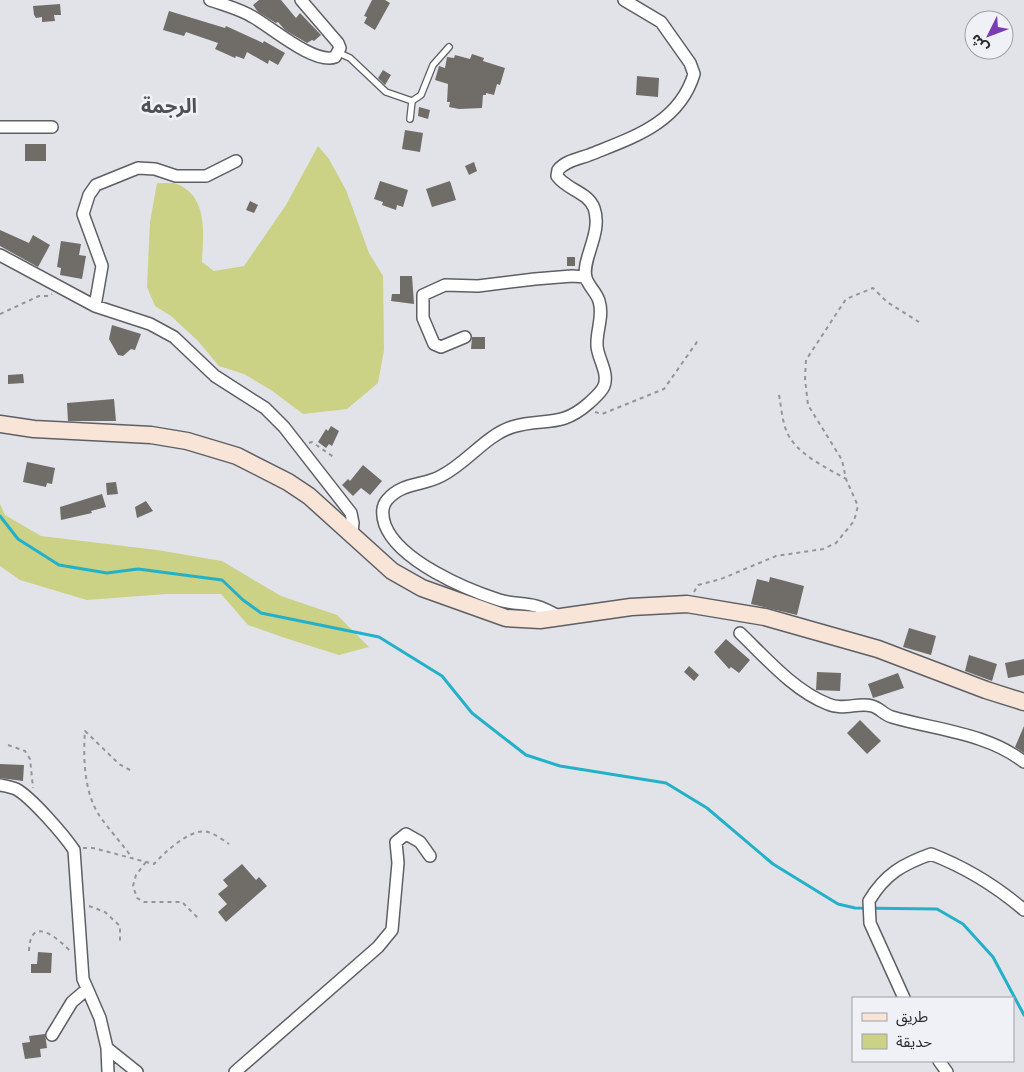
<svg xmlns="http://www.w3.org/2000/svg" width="1024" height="1072" viewBox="0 0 1024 1072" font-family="'Fira Sans Condensed','Noto Sans Arabic',sans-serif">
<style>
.green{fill:#cbd185}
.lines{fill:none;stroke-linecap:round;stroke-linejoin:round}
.stream{stroke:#23b1c9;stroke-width:3}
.building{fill:#706c68}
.lane-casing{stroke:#5e5f64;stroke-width:8}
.street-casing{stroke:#5e5f64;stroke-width:14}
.secondary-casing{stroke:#5e5f64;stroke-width:19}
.path{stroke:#94959a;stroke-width:2;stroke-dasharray:4 4;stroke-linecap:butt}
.lane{stroke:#fff;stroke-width:5.5}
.street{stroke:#fff;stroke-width:11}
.secondary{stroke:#f8e5d7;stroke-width:16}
.labels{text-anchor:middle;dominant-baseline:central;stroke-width:5;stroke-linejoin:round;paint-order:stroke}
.quarter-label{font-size:20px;font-weight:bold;fill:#4d4f53;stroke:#eff1f6}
</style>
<rect width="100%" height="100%" fill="#e2e3e9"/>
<path class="green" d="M 318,146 L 329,159 L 346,190 L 369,253 L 383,276 L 384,350 L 378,383 L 347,409 L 303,414 L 271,390 L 244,374 L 219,366 L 198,341 L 171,316 L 155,306 L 147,287 L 150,222 L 157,183 C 163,184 172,182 177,184 C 209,197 203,235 202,262 L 214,271 L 244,266 L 286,205 Z
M 0,504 L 5,515 L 41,536 L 157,550 L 222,561 L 281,596 L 337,615 L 369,647 L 339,655 L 285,638 L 248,625 L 221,594 L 166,594 L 87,600 L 20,580 L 0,566 Z"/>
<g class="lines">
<path class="stream" d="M 0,516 L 18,539 L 59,565 L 107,573 L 138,569 L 222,580 L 243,600 L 261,613 L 379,637 L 442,676 L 472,713 L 526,755 L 560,766 L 666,783 L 707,808 L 773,864 L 838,904 L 855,908 L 937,909 L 963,924 L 993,957 L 1024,1015"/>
</g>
<path class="building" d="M 259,0 L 281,0 L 296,18 L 300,13 L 321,35 L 314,41 L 312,40 L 307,43 L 285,30 L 278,22 L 276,23 L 258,12 L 253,5 Z
M 372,0 L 385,0 L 390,3 L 375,30 L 364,23 L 367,17 L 364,16 Z
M 60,4 L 61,15 L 54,15 L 55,21 L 42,22 L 42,17 L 36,18 L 34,15 L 33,6 Z
M 169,11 L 225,28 L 226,26 L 263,43 L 264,41 L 285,53 L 278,65 L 269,60 L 268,64 L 247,52 L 244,59 L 236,56 L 235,58 L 215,49 L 218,43 L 186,32 L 184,36 L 163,30 Z
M 472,54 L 484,58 L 483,61 L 505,68 L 500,85 L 497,84 L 494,95 L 486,93 L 486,95 L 483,95 L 482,108 L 459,109 L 449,107 L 450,102 L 447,102 L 448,84 L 435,80 L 439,66 L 445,68 L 447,57 L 454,58 L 455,55 L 470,59 Z
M 383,70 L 391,75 L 385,85 L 378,78 Z
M 637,76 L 659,78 L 658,97 L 636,95 Z
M 419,107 L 430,110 L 428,119 L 418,116 Z
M 405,130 L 423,133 L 420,152 L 402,149 Z
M 25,144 L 46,144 L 46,161 L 25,161 Z
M 474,162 L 477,171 L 469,175 L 465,166 Z
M 380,181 L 408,190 L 403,207 L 397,205 L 396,210 L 382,205 L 383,202 L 374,199 Z
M 450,181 L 456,200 L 432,207 L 426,189 Z
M 250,201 L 258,205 L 254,213 L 246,210 Z
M 0,230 L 29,243 L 33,235 L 50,245 L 38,267 L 0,246 Z
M 61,241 L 81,244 L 79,255 L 86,256 L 82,279 L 60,275 L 61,268 L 57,267 Z
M 567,257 L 575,257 L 575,266 L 567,266 Z
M 400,276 L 412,276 L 414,304 L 391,301 L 392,294 L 400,294 Z
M 112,325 L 141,334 L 135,350 L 131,349 L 123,356 L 118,355 L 109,339 Z
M 472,337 L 485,337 L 485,349 L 471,349 Z
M 23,374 L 24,383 L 8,384 L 8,375 Z
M 114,399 L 116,421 L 68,421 L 67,403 Z
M 331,426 L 339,431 L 332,446 L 329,444 L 326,448 L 318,442 L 326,429 L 328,431 Z
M 27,462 L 55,468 L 52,484 L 47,483 L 46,487 L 23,482 Z
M 363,465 L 382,481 L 370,495 L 361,488 L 353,496 L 342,485 L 348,479 L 350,481 Z
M 116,482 L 118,494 L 107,495 L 106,483 Z
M 102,494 L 106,507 L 91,511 L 92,513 L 61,520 L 60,507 Z
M 146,501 L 153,511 L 137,518 L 135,507 Z
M 770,577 L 804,586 L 797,615 L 751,604 L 757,579 L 769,582 Z
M 909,628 L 936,636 L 931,655 L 903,647 Z
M 726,639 L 750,660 L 739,673 L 731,667 L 729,669 L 714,652 Z
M 969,655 L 997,664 L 992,681 L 965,671 Z
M 1024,659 L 1024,675 L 1008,678 L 1005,663 Z
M 689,666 L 699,675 L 694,681 L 684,672 Z
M 817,672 L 841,673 L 840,691 L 816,690 Z
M 898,673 L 904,688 L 873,698 L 868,684 Z
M 860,720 L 881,741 L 867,754 L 847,733 Z
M 1024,726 L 1024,753 L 1015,747 Z
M 0,764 L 24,765 L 23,781 L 0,778 Z
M 242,864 L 256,880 L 259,877 L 267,886 L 226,922 L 218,912 L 227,904 L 218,894 L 228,886 L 223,880 Z
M 38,952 L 52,953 L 51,973 L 31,973 L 31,964 L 37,964 Z
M 45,1034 L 47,1048 L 40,1049 L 41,1057 L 25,1059 L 22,1043 L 30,1042 L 29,1036 Z"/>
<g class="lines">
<g class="lane-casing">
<path id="lane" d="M 339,53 L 350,58 L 386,92 L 412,101 L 410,119
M 412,101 L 421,95 L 433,65 L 449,47"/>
</g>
<g class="street-casing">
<path id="street" d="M 210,0 C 224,5 240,9 253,17 C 271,27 315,65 335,57 L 340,48 L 338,43 L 301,0
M 0,127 L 52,127
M 0,255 L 95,306 L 150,324 L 174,337 L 215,376 L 265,408 L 284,427 L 351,513 L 353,523 L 352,532
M 95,306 L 102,266 L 83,214 L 89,195 L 96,185 L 138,168 L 155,169 L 176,176 L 206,176 L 236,161
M 465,337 L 441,347 L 434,344 L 423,318 L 423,295 L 445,285 L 478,286 L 535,279 L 572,276 L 586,277
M 560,617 C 553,613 544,608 536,606 C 524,603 511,604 499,600 C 465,589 399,561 385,525 C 382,516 381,507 387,500 C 402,482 423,486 441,476 C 467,463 485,436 512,427 C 544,417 560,429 589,403 C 594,398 601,393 604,386 C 609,373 598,359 597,346 C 596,331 604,316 599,301 C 597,293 589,287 586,278 C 581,259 603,233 594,208 C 588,192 567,190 557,176 L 558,170 C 565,161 578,159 589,155 C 631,138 679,124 694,74 L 690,63 L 661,22 L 624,0
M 740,633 C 765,657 794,691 828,704 C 843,711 858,702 872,706 C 880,708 884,715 892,717 C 936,730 987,733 1024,762
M 0,785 C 5,786 11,787 16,789 C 31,797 64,835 74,850 L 83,979 L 100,1018 L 107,1048 L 108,1072
M 904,998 L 870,923 L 869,901 C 885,874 903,864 931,854 C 967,868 995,885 1024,910
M 52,1035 L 72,1002 L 86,990
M 107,1048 L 137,1072
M 939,1061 L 947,1072
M 235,1072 L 378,947 L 392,930 L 398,863 L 396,842 L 406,834 L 420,842 L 430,856"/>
</g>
<g class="secondary-casing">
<path id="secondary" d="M 0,424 L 34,429 L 151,435 L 187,441 L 237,456 L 288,482 L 309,496 L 392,571 L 422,588 L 506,618 L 540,620 L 631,607 L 687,604 L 765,617 L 878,649 L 986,690 L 1024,702"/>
</g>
<path class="path" d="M 0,314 L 39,296 L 50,296 L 52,294
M 779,395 C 781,406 782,419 786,430 C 795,454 826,467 846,479
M 595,412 L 602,414 L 664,389 L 699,339
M 309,443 L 312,442 L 335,458
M 694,592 L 698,585 L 721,579 L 776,556 L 823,549 L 836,543 L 854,521 L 858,506 L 846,479 L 842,460 L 808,405 L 805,379 L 806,360 L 846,299 L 873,288 L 887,302 L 919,322
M 8,745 L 25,751 L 30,759 L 33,788
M 130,770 L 119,764 L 85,731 C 83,757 84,792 99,815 C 109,830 122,843 132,858
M 83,848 L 93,848 L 154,864 C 164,853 191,827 208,832 C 215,834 223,840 229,844
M 146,862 L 136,875 L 133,886 L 137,898 L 144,902 L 182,902 L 199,919
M 89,906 L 105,912 L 120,926 L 120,942
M 29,951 C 30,914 58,938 71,952"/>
<use href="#lane" class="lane"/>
<use href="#street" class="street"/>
<use href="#secondary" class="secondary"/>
</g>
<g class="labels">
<g class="quarter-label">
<text x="169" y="106">الرجمة</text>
</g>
</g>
<rect x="852" y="997" width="162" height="65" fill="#eff1f6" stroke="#a0a1a5"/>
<rect x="862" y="1013" width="25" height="8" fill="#f8e5d7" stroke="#a0a1a5"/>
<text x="896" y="1022" font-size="15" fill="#292a2c">طريق</text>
<rect x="862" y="1034" width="25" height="15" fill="#cbd185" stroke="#a0a1a5"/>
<text x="896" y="1047" font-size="15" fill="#292a2c">حديقة</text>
<g transform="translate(989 35) rotate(228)"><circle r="24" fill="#eff1f6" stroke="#a0a1a5"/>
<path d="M0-4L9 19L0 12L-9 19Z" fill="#7a3cb2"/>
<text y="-8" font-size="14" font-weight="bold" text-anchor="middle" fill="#292a2c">ش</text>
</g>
</svg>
